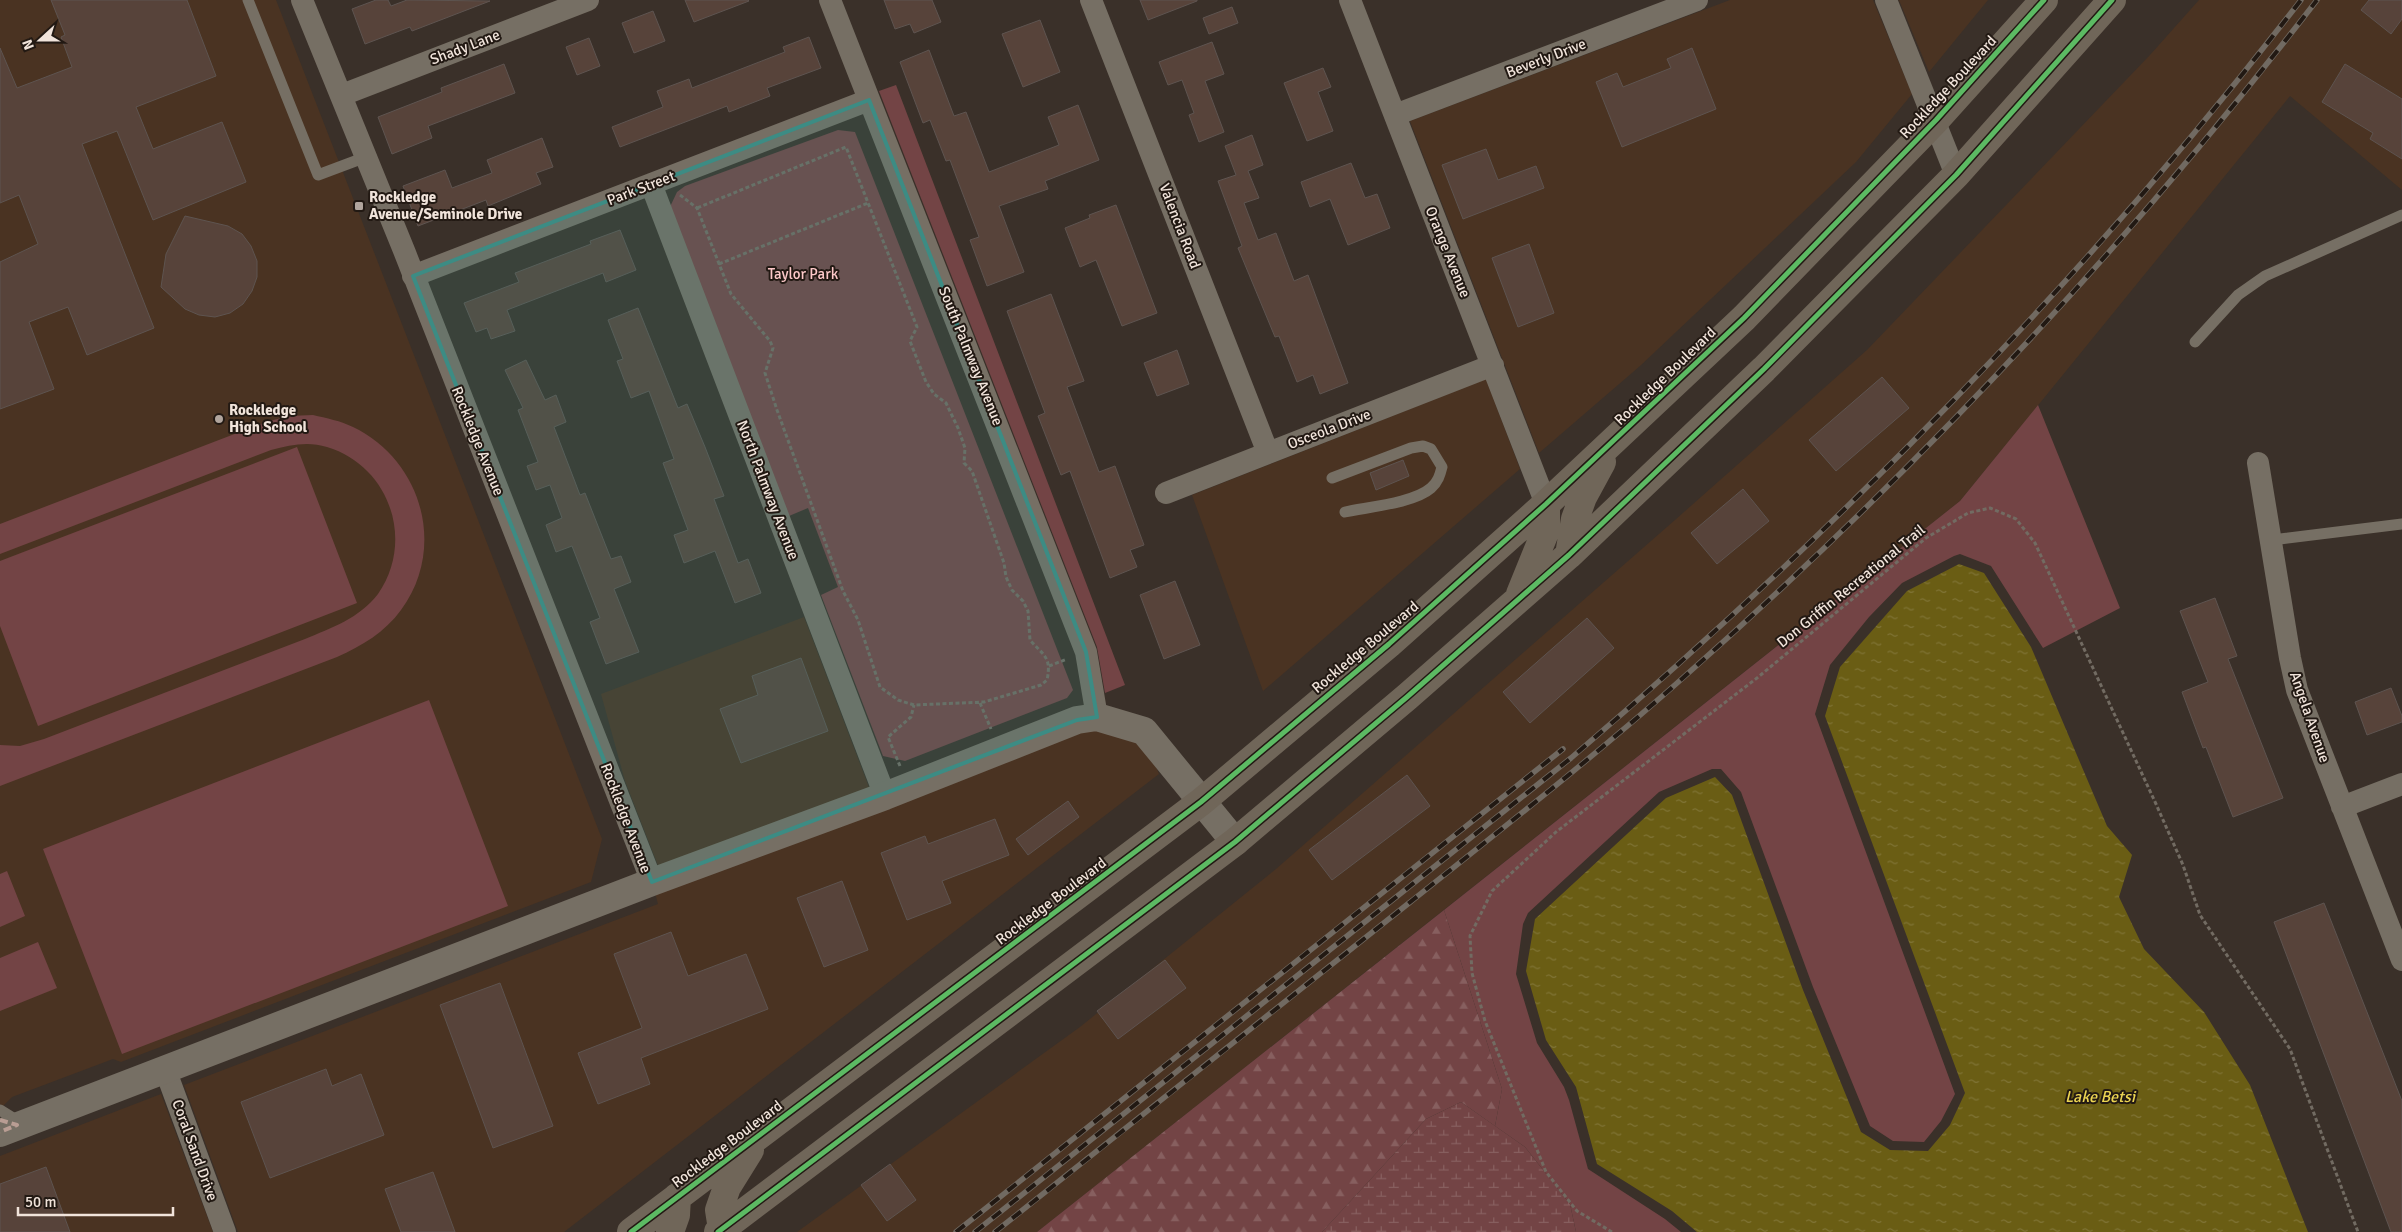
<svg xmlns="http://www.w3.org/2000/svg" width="2402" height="1232" viewBox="0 0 2402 1232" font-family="Signika,sans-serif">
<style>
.built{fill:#4a3322}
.green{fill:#734445}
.forest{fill:url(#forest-firs)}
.wetland{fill:url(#wetland-marsh)}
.water{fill:url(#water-ripples)}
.building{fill:#57433a;stroke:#5e5450}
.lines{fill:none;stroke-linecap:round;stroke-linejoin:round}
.path{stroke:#726b62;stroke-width:3;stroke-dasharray:4 2.5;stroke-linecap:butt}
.service{stroke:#766f64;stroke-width:11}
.minor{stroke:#766f64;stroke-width:22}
.tertiary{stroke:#766f64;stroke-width:28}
.primary{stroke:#706659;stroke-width:28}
.rail-casing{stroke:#716a62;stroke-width:5.5}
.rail{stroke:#221913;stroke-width:4;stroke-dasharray:11;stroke-linecap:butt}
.quiet{stroke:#b99d93;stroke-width:4;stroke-dasharray:8 4;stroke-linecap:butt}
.cycleway-casing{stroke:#221913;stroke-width:8}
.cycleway{stroke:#5cba63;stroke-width:5}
.marked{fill:#3c8c84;fill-opacity:0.2;stroke:#3c8c84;stroke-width:4;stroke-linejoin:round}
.poi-dot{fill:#b1a59d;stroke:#221913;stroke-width:2}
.labels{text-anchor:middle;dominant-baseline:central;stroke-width:4;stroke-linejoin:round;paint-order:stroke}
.street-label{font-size:15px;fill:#f1e4db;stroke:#221913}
.poi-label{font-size:15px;font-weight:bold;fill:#f1e4db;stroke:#221913;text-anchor:start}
.park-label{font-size:15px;fill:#fdc9c9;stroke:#221913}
.water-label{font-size:16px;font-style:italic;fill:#ecd553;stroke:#221913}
</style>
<defs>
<pattern id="forest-firs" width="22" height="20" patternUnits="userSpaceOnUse" patternTransform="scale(1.25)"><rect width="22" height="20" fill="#734445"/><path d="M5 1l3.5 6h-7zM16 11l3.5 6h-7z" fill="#875f5f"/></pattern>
<pattern id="wetland-marsh" width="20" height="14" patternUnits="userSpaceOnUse" patternTransform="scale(1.25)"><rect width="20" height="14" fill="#734445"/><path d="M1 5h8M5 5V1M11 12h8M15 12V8" fill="none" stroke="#875f5f"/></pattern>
<pattern id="water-ripples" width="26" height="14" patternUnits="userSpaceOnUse" patternTransform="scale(1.25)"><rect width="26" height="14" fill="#6a5d14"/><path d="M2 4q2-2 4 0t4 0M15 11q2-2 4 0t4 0" fill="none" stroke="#807436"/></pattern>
</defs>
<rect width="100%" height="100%" fill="#3a3029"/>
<path class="built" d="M 0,0 L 276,0 L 602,839 L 591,882 L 121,1062 L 113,1059 L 12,1097 L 0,1109 Z
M 1730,0 L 1873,0 L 1912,94 L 1856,162 L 1640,366 L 1539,453 L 1410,121 Z
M 1899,0 L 1988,0 L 1929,72 Z
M 2199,0 L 2402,0 L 2402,190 L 2290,96 L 1960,501 L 1037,1232 L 797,1232 L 1080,1027 L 1276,869 L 1675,520 L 1867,350 L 2150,55 Z
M 1486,379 L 1520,469 L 1263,691 L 1192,495 Z
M 804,617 L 870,790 L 659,868 L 625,781 L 601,694 Z
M 1095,728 L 1136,740 L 1155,764 L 1159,774 L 564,1232 L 238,1232 L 184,1085 L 658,904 L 655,892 L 1080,731 Z
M 161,1094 L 213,1232 L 0,1232 L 0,1156 Z"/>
<path class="green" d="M 896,85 L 1125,685 L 1105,693 L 1097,647 L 879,91 Z
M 838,130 L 855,132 L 1073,690 L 1067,698 L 905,761 L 883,756 L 821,595 L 838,587 L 808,508 L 789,516 L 669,209 L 677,192 L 685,186 Z
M 2038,405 L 2120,608 L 2043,648 L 1991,566 L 1960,554 L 1954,556 L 1902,583 L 1869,617 L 1830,665 L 1815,714 L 1955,1094 L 1941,1121 L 1924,1142 L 1893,1141 L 1870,1126 L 1813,987 L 1741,792 L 1721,769 L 1712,769 L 1659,792 L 1528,913 L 1523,924 L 1516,974 L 1537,1043 L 1564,1087 L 1569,1100 L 1588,1169 L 1665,1219 L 1681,1232 L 1576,1232 L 1570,1204 L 1525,1147 L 1495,1126 L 1502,1089 L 1444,910 L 1960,501 Z
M 313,415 C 326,418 341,421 353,427 C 422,460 447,548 401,610 C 385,632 362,646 337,657 L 0,786 L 0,745 L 20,746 L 44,739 L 305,639 C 331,628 360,618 378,594 C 415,541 390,466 327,447 C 308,441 290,445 271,450 L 0,554 L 0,524 L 266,422 L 289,416 Z
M 297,447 L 357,603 L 38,726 L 0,626 L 0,561 Z
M 429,700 L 508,906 L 122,1054 L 43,849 Z
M 7,871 L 25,916 L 0,927 L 0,874 Z
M 38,942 L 57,988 L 0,1011 L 0,958 Z"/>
<path class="forest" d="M 1444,910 L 1502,1089 L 1495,1126 L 1461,1102 L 1426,1119 L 1322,1232 L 1037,1232 Z"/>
<path class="wetland" d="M 1461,1102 L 1525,1147 L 1570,1204 L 1576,1232 L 1322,1232 L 1426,1119 Z"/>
<path class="water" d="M 1959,564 L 1984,573 L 2031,647 L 2107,826 L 2132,855 L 2119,897 L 2144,949 L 2204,1012 L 2250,1085 L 2308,1232 L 1697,1232 L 1672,1211 L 1597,1164 L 1576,1087 L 1546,1040 L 1526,971 L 1535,919 L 1666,798 L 1715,777 L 1732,795 L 1803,990 L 1861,1132 L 1890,1150 L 1928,1151 L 1950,1125 L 1965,1093 L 1825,716 L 1840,667 L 1907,591 Z"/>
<path class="building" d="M 51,0 L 187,0 L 216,76 L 136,107 L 153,149 L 222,122 L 246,182 L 153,220 L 117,131 L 82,144 L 154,328 L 87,355 L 68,307 L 29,322 L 54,389 L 0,409 L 0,262 L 38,244 L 19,195 L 0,203 L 0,48 L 17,88 L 72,67 L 61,37 L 65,35 Z
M 376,0 L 388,0 L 391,6 L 407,0 L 490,1 L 412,31 L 410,27 L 365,44 L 352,9 Z
M 685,0 L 748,0 L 749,1 L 694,22 Z
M 884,0 L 932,0 L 941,22 L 914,33 L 910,24 L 895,29 Z
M 1140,0 L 1197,0 L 1197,1 L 1148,20 Z
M 2369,0 L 2402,0 L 2402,19 L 2391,34 L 2361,10 Z
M 1232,7 L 1238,23 L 1209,34 L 1203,18 Z
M 653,11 L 665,41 L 634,53 L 622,23 Z
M 1040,20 L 1060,72 L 1023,87 L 1002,34 Z
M 809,37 L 821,68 L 767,88 L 770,96 L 729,112 L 727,106 L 620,147 L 612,127 L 663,107 L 657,91 L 689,79 L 692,88 L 785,52 L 783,47 Z
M 589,38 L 600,66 L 577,75 L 566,47 Z
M 1212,42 L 1224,74 L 1205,81 L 1224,132 L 1199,142 L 1189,115 L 1194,113 L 1182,80 L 1168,85 L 1159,62 Z
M 1692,48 L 1716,109 L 1622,147 L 1596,82 L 1617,73 L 1623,87 L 1671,68 L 1667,59 Z
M 929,50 L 954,116 L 966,112 L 989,172 L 1059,145 L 1048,117 L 1078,105 L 1099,160 L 1045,181 L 1048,189 L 999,206 L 1024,272 L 987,286 L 970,240 L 979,237 L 950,160 L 946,161 L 930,120 L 923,123 L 900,62 Z
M 504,64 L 515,93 L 428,126 L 432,138 L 392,154 L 378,117 L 442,92 L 441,88 Z
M 2345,64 L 2402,99 L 2402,159 L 2370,139 L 2373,133 L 2322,102 Z
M 1323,68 L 1331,87 L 1318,92 L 1333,131 L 1307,141 L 1284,83 Z
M 1252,135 L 1263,165 L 1248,171 L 1259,198 L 1244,203 L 1258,240 L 1276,233 L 1294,281 L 1308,275 L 1348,383 L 1320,394 L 1313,375 L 1297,382 L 1279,336 L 1275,337 L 1238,248 L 1242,246 L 1218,181 L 1236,175 L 1225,146 Z
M 542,138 L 553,167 L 536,173 L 541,184 L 488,206 L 486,200 L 418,226 L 403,186 L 445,170 L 452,188 L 492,173 L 487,160 Z
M 1486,149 L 1498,180 L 1536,166 L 1544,188 L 1463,219 L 1442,165 Z
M 1351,163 L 1365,198 L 1377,194 L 1390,228 L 1348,245 L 1330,199 L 1310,207 L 1301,182 Z
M 1116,205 L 1157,313 L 1122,326 L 1096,260 L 1080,267 L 1065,228 L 1090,218 L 1089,215 Z
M 185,216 L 228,226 L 242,234 L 251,246 L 257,261 L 257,277 L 252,291 L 243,304 L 230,313 L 215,317 L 199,315 L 185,309 L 161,287 L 166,254 Z
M 620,230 L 636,270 L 606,282 L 603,273 L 507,310 L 515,331 L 491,339 L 487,328 L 476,332 L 464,303 L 519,282 L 515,273 L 591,244 L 590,241 Z
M 1529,244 L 1554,313 L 1518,327 L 1492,258 Z
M 1051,294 L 1084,381 L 1067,387 L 1099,472 L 1115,466 L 1144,545 L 1130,550 L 1137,567 L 1110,578 L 1070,471 L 1061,475 L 1038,416 L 1045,413 L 1007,311 Z
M 638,308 L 678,408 L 687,404 L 705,447 L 724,496 L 714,499 L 738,563 L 748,559 L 761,593 L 735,603 L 715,551 L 684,563 L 674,535 L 688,530 L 663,463 L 674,459 L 649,391 L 631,398 L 617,361 L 623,359 L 608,320 Z
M 1177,350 L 1189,384 L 1157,396 L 1144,363 Z
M 526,360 L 545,400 L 556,395 L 566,422 L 554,427 L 580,495 L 585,493 L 611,559 L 621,556 L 631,582 L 614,589 L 639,652 L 606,664 L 590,622 L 600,618 L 572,546 L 556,552 L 546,525 L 562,518 L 550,485 L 536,490 L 527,466 L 538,462 L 518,410 L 523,408 L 505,370 Z
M 1882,377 L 1909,408 L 1836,471 L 1809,440 Z
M 1403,460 L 1409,476 L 1376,490 L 1370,473 Z
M 1743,489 L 1769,521 L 1717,564 L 1691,533 Z
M 1175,581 L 1200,645 L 1164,659 L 1140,595 Z
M 2215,598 L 2237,656 L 2228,659 L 2283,798 L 2233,817 L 2206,747 L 2203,748 L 2182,692 L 2208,682 L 2180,611 Z
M 1587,618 L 1614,648 L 1530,723 L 1503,692 Z
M 801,658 L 828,731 L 741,763 L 720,709 L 758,695 L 752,676 Z
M 2391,688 L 2402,716 L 2402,722 L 2367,735 L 2355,702 Z
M 1407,775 L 1430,806 L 1332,880 L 1309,850 Z
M 1068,801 L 1079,817 L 1028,855 L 1016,839 Z
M 995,819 L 1009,855 L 942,881 L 951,903 L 907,920 L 881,853 L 925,836 L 928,844 Z
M 842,881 L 868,950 L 824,967 L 797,898 Z
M 2324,903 L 2402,1101 L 2402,1232 L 2391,1232 L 2274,922 Z
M 671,932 L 688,976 L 746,954 L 768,1009 L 641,1058 L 650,1084 L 598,1104 L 578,1053 L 642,1028 L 614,954 Z
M 1165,960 L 1186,988 L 1118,1039 L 1097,1011 Z
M 500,983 L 553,1126 L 493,1148 L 440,1005 Z
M 326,1069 L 332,1086 L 361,1074 L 384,1135 L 270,1178 L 241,1102 Z
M 890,1164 L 916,1200 L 887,1221 L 861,1185 Z
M 46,1167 L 70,1232 L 0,1232 L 0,1184 Z
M 433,1172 L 455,1232 L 401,1232 L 385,1189 Z"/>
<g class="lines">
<path class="path" d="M 680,195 L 697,208 L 731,294 L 770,341 L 773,348 L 765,373 L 777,410 L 843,591 L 858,620 L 880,687 L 898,700 L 914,705 L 984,702 L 1041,685 L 1047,680 C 1052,657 1043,655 1030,640 L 1028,611 L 1023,601 L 1012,590 L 1006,577 L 1004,563 L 972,471 L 964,463 L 965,448 L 958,428 L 946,403 L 934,394 L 926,382 L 910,341 L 917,327 L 846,147 L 697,208
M 719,264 L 868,203
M 1049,666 L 1067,659
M 980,703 L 991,729
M 900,766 L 888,737 L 911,717 L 914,705
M 1612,1232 L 1577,1211 L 1546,1172 L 1485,1021 L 1472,973 L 1470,936 L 1492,891 L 1556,832 L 1757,678 L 1926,538 L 1968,513 L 1990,508 L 2016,519 L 2035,543 L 2156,804 L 2183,865 L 2200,915 L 2290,1049 L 2358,1232"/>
<path class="service" d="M 248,0 L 318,175 L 366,157
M 2195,342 L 2238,295 L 2265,276 L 2402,215
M 1332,478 L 1411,448 L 1423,446 L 1431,449 L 1442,467 C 1440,475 1438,482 1431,488 C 1414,503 1368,507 1345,512
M 2272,540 L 2402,524
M 0,1110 L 21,1123"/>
<path class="minor" d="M 302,0 L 405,253 L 652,882
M 830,0 L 1086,652 L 1097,717
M 1091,0 L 1268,453
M 1350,0 L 1546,504
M 1886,0 L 1956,175
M 342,95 L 588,0
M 1395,115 L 1697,0
M 651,184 L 885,796
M 413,276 L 869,100
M 2258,463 L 2290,658 L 2297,690 L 2402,960
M 1166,493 L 1493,365
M 2342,807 L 2402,784
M 165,1069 L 225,1232"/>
<path class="tertiary" d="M 0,1133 L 652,882 L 885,796 L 1077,720 L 1097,717 L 1144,731 L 1235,842"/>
<path class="primary" d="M 1569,555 L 1575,519 L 1583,497 L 1602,462
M 1520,594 L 1546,530 L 1546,504
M 722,1229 L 719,1210 L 727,1187 L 750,1150
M 631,1232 L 1201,802 L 1389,644 L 1546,504 L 1744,318 L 1936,120 L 2044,0
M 670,1232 L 676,1215 L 677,1197
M 718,1232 L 1235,842 L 1407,697 L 1569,555 L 1764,369 L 1956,175 L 2112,0"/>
<g class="rail-casing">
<path id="rail" d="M 956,1232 L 1563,749
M 975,1232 L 1571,758 C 1841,527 2084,281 2301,0
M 995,1232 C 1133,1123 1271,1013 1409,903 C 1499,831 1590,760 1676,684 C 1911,477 2126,248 2317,0"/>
</g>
<use href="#rail" class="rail"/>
<path class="quiet" d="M 0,1120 L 17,1125 L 0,1132"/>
<g class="cycleway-casing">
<path id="cycleway" d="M 631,1232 L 1201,802 L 1389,644 L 1546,504 L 1744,318 L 1936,120 L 2044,0
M 718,1232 L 1235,842 L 1407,697 L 1569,555 L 1764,369 L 1956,175 L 2112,0"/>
</g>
<use href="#cycleway" class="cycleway"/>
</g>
<path class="marked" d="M 869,100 L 1086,652 L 1097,717 L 1077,720 L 652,882 L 413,276 Z"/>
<g class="poi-dot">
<rect x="354" y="201" width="10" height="10" rx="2.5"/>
<circle cx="219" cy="419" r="5"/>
</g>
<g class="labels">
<g class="street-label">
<text transform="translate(465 47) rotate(-21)">Shady Lane</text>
<text transform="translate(1546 58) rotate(-21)">Beverly Drive</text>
<text transform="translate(1948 87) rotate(-47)">Rockledge Boulevard</text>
<text transform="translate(641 188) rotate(-21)">Park Street</text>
<text transform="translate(1180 226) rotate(69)">Valencia Road</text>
<text transform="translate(1448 252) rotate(68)">Orange Avenue</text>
<text transform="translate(971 356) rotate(68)">South Palmway Avenue</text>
<text transform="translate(1665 376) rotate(-44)">Rockledge Boulevard</text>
<text transform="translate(1329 429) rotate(-21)">Osceola Drive</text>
<text transform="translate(478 441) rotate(68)">Rockledge Avenue</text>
<text transform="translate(768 490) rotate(69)">North Palmway Avenue</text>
<text transform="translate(1851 586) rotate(-39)">Don Griffin Recreational Trail</text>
<text transform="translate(1365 647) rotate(-40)">Rockledge Boulevard</text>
<text transform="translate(2310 717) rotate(71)">Angela Avenue</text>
<text transform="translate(626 818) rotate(69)">Rockledge Avenue</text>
<text transform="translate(1051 901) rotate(-37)">Rockledge Boulevard</text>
<text transform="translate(727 1144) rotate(-37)">Rockledge Boulevard</text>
<text transform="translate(195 1150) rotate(70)">Coral Sand Drive</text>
</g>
<g class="poi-label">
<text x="369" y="197">Rockledge<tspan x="369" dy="17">Avenue/Seminole Drive</tspan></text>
<text x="229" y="410">Rockledge<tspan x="229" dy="17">High School</tspan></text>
</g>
<g class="park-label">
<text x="803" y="274">Taylor Park</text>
</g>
<g class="water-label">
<text x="2100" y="1097">Lake Betsi</text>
</g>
</g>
<g transform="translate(40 40) rotate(249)" stroke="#221913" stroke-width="4" paint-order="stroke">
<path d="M0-4L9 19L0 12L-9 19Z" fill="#f1e4db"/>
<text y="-8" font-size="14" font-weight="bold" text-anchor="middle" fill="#f1e4db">N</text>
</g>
<path d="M18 1207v8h155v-8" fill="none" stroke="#f1e4db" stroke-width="2.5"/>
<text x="25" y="1207" font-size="15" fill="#f1e4db" stroke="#221913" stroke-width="4" paint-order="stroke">50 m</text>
</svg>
